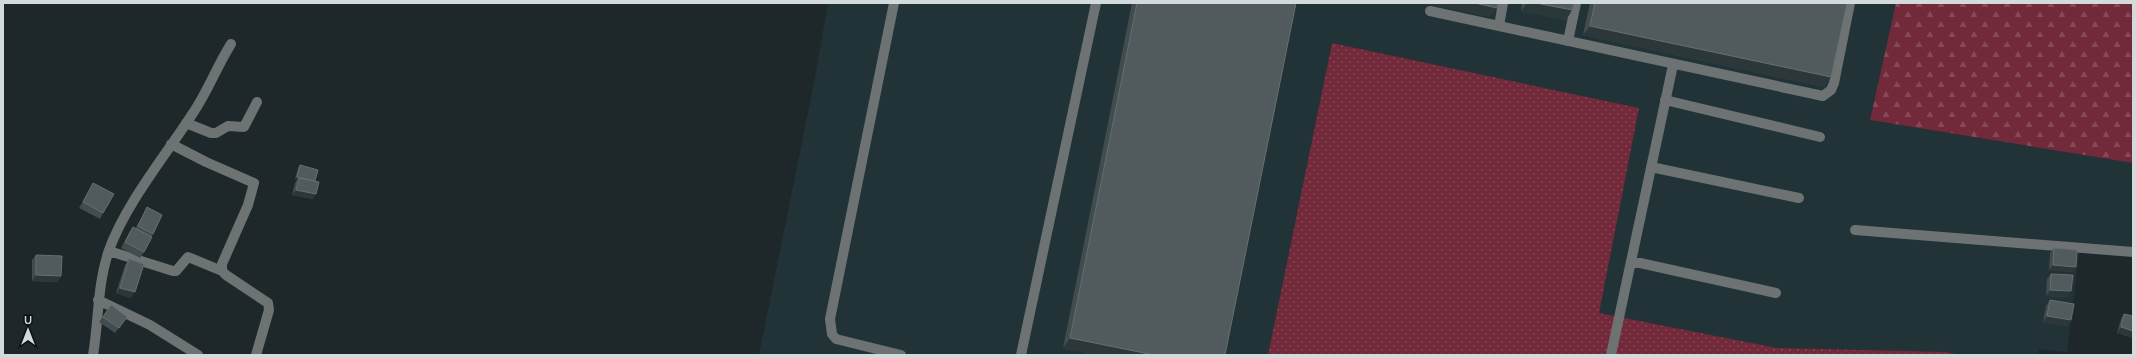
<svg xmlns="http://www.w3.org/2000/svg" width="2136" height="358" viewBox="0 0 2136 358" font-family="Mulish,sans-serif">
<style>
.built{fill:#223338}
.grass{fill:url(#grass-dots)}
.forest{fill:url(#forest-firs)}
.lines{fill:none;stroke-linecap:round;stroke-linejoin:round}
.minor{stroke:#6d7273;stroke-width:10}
.wall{fill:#414c4e}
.shaded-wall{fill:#2c3739}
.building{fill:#515b5d;stroke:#656f71}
</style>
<defs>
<pattern id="grass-dots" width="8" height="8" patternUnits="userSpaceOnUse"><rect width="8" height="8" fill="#722a3b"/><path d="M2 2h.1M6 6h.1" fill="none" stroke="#854857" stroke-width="1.8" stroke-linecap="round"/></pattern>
<pattern id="forest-firs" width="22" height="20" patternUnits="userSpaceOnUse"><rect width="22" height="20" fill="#722a3b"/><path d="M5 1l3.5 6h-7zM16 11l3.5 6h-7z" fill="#854857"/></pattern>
</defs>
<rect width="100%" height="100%" fill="#1e282b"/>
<path class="built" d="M 828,3 L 1896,3 L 1870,120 L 2133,163 L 2133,253 L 2080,245 L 2067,352 L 2039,349 L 2039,355 L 1959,355 L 1947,352 L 1777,348 L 1598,313 L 1639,108 L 1332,43 L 1268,355 L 759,355 L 815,78 Z"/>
<path class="grass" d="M 1332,43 L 1639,108 L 1599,313 L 1777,348 L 1947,352 L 1959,355 L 1268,355 Z"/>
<path class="forest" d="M 1896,3 L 2133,3 L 2133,163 L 1870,120 Z"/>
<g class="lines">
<path class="minor" d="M 894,3 L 830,319 L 832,334 L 836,339 L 901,355
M 1430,11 L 1823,96 L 1831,90 L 1834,83 L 1850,3
M 1499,26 L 1503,3
M 1568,41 L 1576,3
M 1665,100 L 1820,137
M 186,123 L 211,133 L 216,133 L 228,126 L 244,127 L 257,102
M 171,144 L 206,162 L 254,183 L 248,205 L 222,264 L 222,271 L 226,275 L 268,303 L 269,310 L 256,355
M 1651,167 L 1799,198
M 1855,230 L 2133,252
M 109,251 L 173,271 L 176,271 L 188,257 L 222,271
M 1631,261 L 1776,293
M 98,300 L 150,325 L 198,355
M 93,355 C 99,320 97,285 109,250 C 126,203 166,155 193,113 C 208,91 217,66 231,44
M 1021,355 L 1096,3
M 1611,355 L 1673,65"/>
</g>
<path class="wall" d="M 1132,3 L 1296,3 L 1225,355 L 1098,355 L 1063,348 Z
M 1522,3 L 1574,3 L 1572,10 L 1566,20 L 1521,11 Z
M 1590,3 L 1847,3 L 1824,87 L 1583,35 Z
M 300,165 L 315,181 L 313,199 L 292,195 L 295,183 L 297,180 L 295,179 L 298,168 Z
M 93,183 L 103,213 L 100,219 L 79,208 L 90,189 Z
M 147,207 L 153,234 L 151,237 L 144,252 L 140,258 L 121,248 L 129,233 L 133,227 L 135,229 L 144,213 Z
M 2054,248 L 2076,267 L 2072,272 L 2049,270 L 2050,253 Z
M 36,255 L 61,276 L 57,282 L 32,281 L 32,260 Z
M 129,259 L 131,298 L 116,293 L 125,265 Z
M 2051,274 L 2068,297 L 2046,296 L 2047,279 Z
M 2050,300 L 2067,326 L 2043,322 L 2046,306 Z
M 111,305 L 127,317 L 115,333 L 99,322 Z
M 2124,314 L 2133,316 L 2133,338 L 2117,333 L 2121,319 Z"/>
<path class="shaded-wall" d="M 1423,3 L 1475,3 L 1497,8 L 1490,17 Z
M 1527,3 L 1536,3 L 1572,10 L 1566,20 L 1521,11 Z
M 1590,26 L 1831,77 L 1824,87 L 1583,35 Z
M 297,177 L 315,181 L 299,178 L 297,180 L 295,179 Z
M 296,190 L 316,194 L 313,199 L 292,195 Z
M 2053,265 L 2076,267 L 2072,272 L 2049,270 Z
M 36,275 L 61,276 L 57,282 L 32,281 Z
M 120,288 L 135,292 L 131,298 L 116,293 Z
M 2050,290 L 2071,291 L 2068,297 L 2046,296 Z
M 2047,316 L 2071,320 L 2067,326 L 2043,322 Z
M 2121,327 L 2133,331 L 2133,338 L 2117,333 Z
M 1070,338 L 1154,355 L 1098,355 L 1063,348 Z"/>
<path class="building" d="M 1137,3 L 1296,3 L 1225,355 L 1154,355 L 1070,338 Z
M 1475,3 L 1498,3 L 1497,8 Z
M 1536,3 L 1574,3 L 1572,10 Z
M 1595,3 L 1847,3 L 1831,77 L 1590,26 Z
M 300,165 L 318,170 L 315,181 L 297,177 Z
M 299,178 L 319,182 L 316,194 L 296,190 Z
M 93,183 L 114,194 L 103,213 L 83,202 Z
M 147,207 L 162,215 L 153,234 L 138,226 Z
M 133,227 L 152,237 L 144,252 L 125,242 Z
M 2054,248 L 2077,250 L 2076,267 L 2053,265 Z
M 36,255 L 62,256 L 61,276 L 36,275 Z
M 129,259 L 144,264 L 135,292 L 120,288 Z
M 2051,274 L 2073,275 L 2071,291 L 2050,290 Z
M 2050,300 L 2074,304 L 2071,320 L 2047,316 Z
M 111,305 L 127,317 L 119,328 L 103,317 Z
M 2124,314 L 2133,316 L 2133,331 L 2121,327 Z"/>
<rect width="2136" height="358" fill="none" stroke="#d3dadc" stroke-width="8"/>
<g transform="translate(28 330)" stroke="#0c1011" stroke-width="3" paint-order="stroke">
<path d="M0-3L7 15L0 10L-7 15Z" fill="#d3dadc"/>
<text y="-6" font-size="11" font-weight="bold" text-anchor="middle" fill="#d3dadc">U</text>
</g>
</svg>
